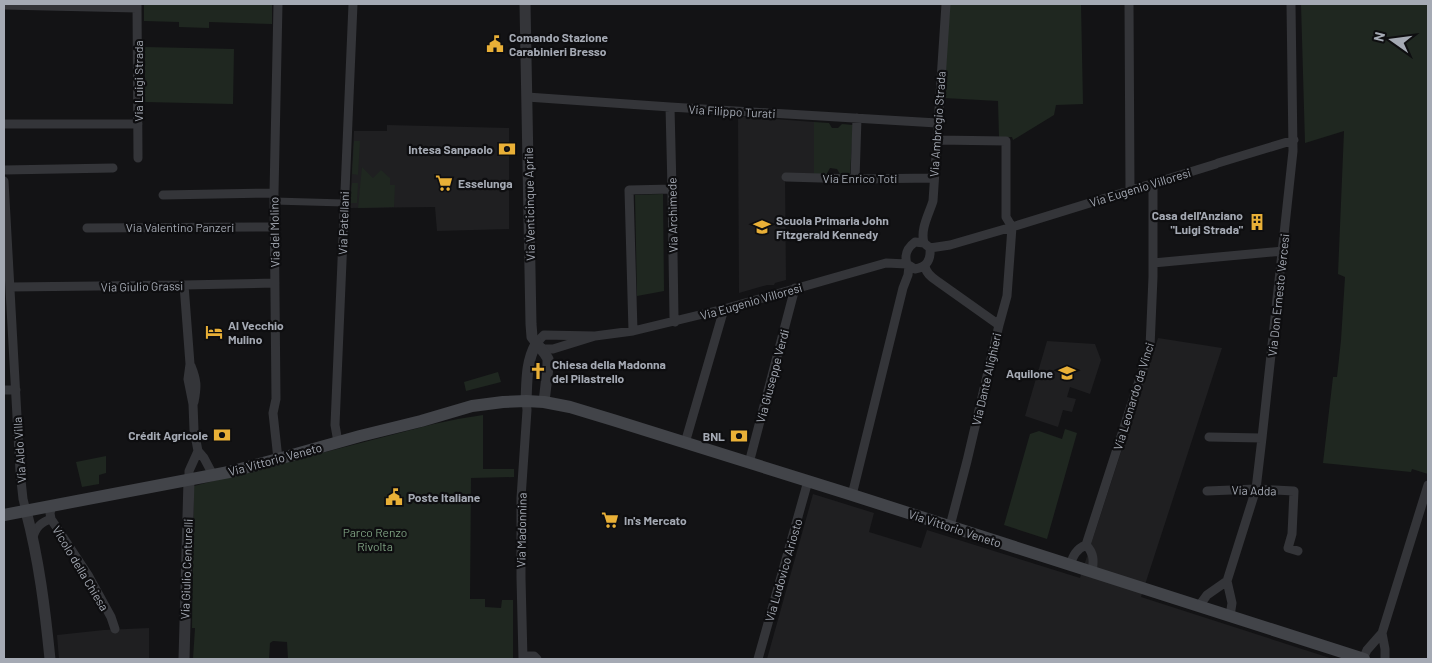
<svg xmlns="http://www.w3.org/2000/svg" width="1432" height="663" viewBox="0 0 1432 663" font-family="Barlow,sans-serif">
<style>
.built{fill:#1f1f21}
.green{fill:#1f2720}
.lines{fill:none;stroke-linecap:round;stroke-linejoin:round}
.pedestrian{stroke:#343539;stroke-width:7}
.minor{stroke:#343539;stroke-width:9}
.tertiary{stroke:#343539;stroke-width:11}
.secondary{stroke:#424449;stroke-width:12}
.labels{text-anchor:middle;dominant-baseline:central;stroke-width:4.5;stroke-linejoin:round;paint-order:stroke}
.poi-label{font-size:12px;font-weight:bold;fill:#a5aab4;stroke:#0e0e10;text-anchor:start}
.street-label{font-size:12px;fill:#a5aab4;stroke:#0e0e10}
.park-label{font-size:12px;fill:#7d9f80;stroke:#0e0e10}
</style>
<rect width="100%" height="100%" fill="#131315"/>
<path class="built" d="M 738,116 L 814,122 L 814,174 L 785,174 L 786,280 L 775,283 L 774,285 L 767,285 L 739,293 Z
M 387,125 L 509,128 L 509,229 L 437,231 L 435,207 L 350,208 L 354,131 L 387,131 Z
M 1158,338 L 1222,348 L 1141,597 L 1333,659 L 767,659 L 813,494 L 874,513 L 869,532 L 921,548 L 927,530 L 1080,578 Z
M 1047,341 L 1095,344 L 1101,360 L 1090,394 L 1070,387 L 1067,397 L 1076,399 L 1072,412 L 1063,410 L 1058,427 L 1025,416 Z
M 149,628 L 149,659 L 59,659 L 57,635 L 104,630 Z"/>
<path class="green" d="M 144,4 L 272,4 L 272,24 L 209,22 L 209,28 L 179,27 L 179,22 L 144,21 Z
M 949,4 L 1081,4 L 1083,104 L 1056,105 L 1054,115 L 1013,140 L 1012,137 L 999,137 L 998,101 L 944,98 Z
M 1301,4 L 1428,4 L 1428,474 L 1412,469 L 1411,472 L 1323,463 L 1333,377 L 1337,377 L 1341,340 L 1345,277 L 1338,274 L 1344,131 L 1305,143 Z
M 145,47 L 234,49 L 233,104 L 145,102 Z
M 814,122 L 829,123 L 832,128 L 838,128 L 842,124 L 853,125 L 850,174 L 840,174 L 837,169 L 830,168 L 826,175 L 814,174 Z
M 354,141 L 360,141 L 358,175 L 352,174 Z
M 362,167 L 373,178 L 381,170 L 390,178 L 390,185 L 395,185 L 394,207 L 358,208 Z
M 352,183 L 358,183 L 357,203 L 350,203 Z
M 663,194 L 664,291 L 637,296 L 635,195 Z
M 498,372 L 501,382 L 466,391 L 464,382 Z
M 483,415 L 483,469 L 514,469 L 514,477 L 471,478 L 470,599 L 485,599 L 485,607 L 501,608 L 502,600 L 513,600 L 513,659 L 288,659 L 287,642 L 273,641 L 270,643 L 269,659 L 193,659 L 195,628 L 192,628 L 194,486 L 434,424 L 458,419 Z
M 1065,429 L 1077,433 L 1047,539 L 1004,525 L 1030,434 L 1039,431 L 1062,439 Z
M 106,456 L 106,473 L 99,475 L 99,484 L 82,487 L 76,462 Z"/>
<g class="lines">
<path class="pedestrian" d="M 274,201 L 344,203"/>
<path class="minor" d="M 137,4 L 138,158
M 278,4 L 274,193 L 276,399 L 273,413 L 278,459
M 1129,4 L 1130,190
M 4,5 L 137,8
M 527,97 L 670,107 L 937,123
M 670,107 L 672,189 L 674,317 L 675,322
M 4,124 L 138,124
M 937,140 L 1006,141 L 1006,217 L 1012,227
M 1218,163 L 1294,140
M 4,170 L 113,168
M 786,177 L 855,179 L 934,178
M 855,179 L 857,118
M 4,181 L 20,471 L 23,499 L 26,511
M 163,195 L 274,193
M 87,228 L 274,227
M 915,242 L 924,243 L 930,248 C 931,260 927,267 915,269 L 907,264 C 904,254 907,248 915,242 Z
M 924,243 C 920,229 929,214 933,201 L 946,4
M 930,248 L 950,245 L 1012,227 L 1216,164
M 1153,263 L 1283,251
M 925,266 C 926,273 931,277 937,281 L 999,325 L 967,461 L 950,526
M 184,285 L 190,364 L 188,379 L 193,404 L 194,430 L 198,451 L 204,458 L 213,475
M 10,287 L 184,285 L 275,283
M 999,325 L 1007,296 L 1012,227
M 633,331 L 629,190 L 672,189
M 595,336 L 553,349 L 544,349 L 536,344 L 541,338 L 544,335 L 595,336 L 633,331 L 724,309 L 886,263 L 907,264
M 191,366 C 197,381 197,386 194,402
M 4,390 L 16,390
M 1209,437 L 1262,438
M 338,442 L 335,425 L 353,4
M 685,443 L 724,309
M 749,463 L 795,288
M 189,480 L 189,471 L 198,451
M 1207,491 L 1256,489 L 1294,491 L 1292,534 L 1288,548 L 1298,551
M 852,495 L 903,288 L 908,275 L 909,266
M 52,506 L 50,513 L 51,519 L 88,575 L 111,617 L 115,629
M 33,537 C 36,527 41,522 51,519
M 1086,545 L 1150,347 L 1153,277 L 1153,183
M 1086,545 C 1094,553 1094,561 1092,572
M 1070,565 C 1073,556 1076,549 1086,545
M 1199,606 L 1207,595 L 1227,581
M 1230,616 L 1232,603 L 1227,581 L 1256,489 L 1262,438 L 1293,151 L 1291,4
M 1382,633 L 1385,649 L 1385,659
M 523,656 L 534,656 L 537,659
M 523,659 L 521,578 L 521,498 L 527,410 L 526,401
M 758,659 L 808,481
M 1363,659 L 1367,650 L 1382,633 L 1428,485"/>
<path class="tertiary" d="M 525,4 L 531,324 L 532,337 L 545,354 L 548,359 L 548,367 L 544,402
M 526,401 C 527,381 526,362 536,344
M 26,511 C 39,560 45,609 50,659
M 184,659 L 189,480"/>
<path class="secondary" d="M 4,515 L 229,472 L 278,459 L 360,436 L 421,421 L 472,406 L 503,402 L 526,401 L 544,402 L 570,407 L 613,420 L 846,493 L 1364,659"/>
</g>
<defs>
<g id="civic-bare" transform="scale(1.35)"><path d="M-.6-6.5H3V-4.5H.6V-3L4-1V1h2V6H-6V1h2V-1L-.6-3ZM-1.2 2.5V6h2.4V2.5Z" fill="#e9b037" stroke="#0e0e10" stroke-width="2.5" paint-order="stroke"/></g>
<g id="bank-bare" transform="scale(1.35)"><path d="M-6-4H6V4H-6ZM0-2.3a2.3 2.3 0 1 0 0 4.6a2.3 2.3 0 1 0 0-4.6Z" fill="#e9b037" stroke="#0e0e10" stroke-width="2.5" paint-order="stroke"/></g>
<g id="supermarket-bare" transform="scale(1.35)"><path d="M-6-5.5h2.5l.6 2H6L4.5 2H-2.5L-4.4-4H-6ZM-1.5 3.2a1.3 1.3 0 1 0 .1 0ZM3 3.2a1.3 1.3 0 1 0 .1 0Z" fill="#e9b037" stroke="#0e0e10" stroke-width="2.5" paint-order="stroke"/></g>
<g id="building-bare" transform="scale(1.35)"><path d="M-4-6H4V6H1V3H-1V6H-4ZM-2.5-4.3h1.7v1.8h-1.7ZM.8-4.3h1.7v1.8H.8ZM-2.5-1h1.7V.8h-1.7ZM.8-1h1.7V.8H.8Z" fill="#e9b037" stroke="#0e0e10" stroke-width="2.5" paint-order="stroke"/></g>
<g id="school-bare" transform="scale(1.35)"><path d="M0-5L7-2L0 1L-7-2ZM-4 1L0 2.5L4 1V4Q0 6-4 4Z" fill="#e9b037" stroke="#0e0e10" stroke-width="2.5" paint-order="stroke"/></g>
<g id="hotel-bare" transform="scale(1.35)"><path d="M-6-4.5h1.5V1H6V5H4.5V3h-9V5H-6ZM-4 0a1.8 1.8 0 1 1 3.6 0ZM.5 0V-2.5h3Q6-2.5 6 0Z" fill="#e9b037" stroke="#0e0e10" stroke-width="2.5" paint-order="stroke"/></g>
<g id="church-bare" transform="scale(1.35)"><path d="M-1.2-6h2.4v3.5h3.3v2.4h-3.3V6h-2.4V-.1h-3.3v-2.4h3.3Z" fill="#e9b037" stroke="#0e0e10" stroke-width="2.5" paint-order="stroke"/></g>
</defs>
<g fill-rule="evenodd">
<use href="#civic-bare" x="495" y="44"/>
<use href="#bank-bare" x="507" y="149"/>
<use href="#supermarket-bare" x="444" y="183"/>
<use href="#building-bare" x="1257" y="222"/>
<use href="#school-bare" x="762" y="227"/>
<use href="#hotel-bare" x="214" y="332"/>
<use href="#church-bare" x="538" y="371"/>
<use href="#school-bare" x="1067" y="373"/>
<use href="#bank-bare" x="222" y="435"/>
<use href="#bank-bare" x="739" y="436"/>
<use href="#civic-bare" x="394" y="497"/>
<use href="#supermarket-bare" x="610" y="520"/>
</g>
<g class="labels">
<g class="poi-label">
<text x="509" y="37">Comando Stazione<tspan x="509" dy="14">Carabinieri Bresso</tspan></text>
<text x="493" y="149" text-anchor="end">Intesa Sanpaolo</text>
<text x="458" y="183">Esselunga</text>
<text x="1243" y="215" text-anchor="end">Casa dell'Anziano<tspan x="1243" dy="14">"Luigi Strada"</tspan></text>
<text x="776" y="220">Scuola Primaria John<tspan x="776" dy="14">Fitzgerald Kennedy</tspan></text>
<text x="228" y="325">Al Vecchio<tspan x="228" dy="14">Mulino</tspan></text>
<text x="552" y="364">Chiesa della Madonna<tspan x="552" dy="14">del Pilastrello</tspan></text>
<text x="1053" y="373" text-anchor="end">Aquilone</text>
<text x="208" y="435" text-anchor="end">Crédit Agricole</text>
<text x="725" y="436" text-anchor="end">BNL</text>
<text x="408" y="497">Poste Italiane</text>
<text x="624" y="520">In's Mercato</text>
</g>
<g class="street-label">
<text transform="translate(138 81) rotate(-90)">Via Luigi Strada</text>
<text transform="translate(732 111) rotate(3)">Via Filippo Turati</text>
<text transform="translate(937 124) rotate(-86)">Via Ambrogio Strada</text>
<text x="860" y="178">Via Enrico Toti</text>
<text transform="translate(1140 187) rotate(-17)">Via Eugenio Villoresi</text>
<text transform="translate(529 204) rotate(-91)">Via Venticinque Aprile</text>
<text transform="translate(672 215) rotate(-91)">Via Archimede</text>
<text transform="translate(343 223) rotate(-88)">Via Patellani</text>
<text x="180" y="227">Via Valentino Panzeri</text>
<text transform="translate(274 232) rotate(-91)">Via del Molino</text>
<text transform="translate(142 286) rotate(-1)">Via Giulio Grassi</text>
<text transform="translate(1278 295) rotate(-84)">Via Don Ernesto Vercesi</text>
<text transform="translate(751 301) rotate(-16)">Via Eugenio Villoresi</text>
<text transform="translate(772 376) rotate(-75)">Via Giuseppe Verdi</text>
<text transform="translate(986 379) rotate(-77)">Via Dante Alighieri</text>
<text transform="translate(1133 396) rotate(-73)">Via Leonardo da Vinci</text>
<text transform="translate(19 450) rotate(-94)">Via Aldo Villa</text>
<text transform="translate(275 459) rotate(-15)">Via Vittorio Veneto</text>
<text transform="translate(1254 490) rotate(1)">Via Adda</text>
<text transform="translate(955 528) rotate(18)">Via Vittorio Veneto</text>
<text transform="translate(521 530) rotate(-89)">Via Madonnina</text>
<text transform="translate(81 568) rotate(59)">Vicolo della Chiesa</text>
<text transform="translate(186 569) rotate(-88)">Via Giulio Centurelli</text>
<text transform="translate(783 570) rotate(-74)">Via Ludovico Ariosto</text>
</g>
<g class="park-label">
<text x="375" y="532">Parco Renzo<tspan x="375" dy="14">Rivolta</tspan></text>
</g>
</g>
<rect width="1432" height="663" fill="none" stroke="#a5aab4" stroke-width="10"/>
<g transform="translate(1392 40) rotate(284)" stroke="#0e0e10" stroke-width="4" paint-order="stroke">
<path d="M0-4L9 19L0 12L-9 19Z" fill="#a5aab4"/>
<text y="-8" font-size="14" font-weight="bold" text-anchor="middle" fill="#a5aab4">N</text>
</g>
</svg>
